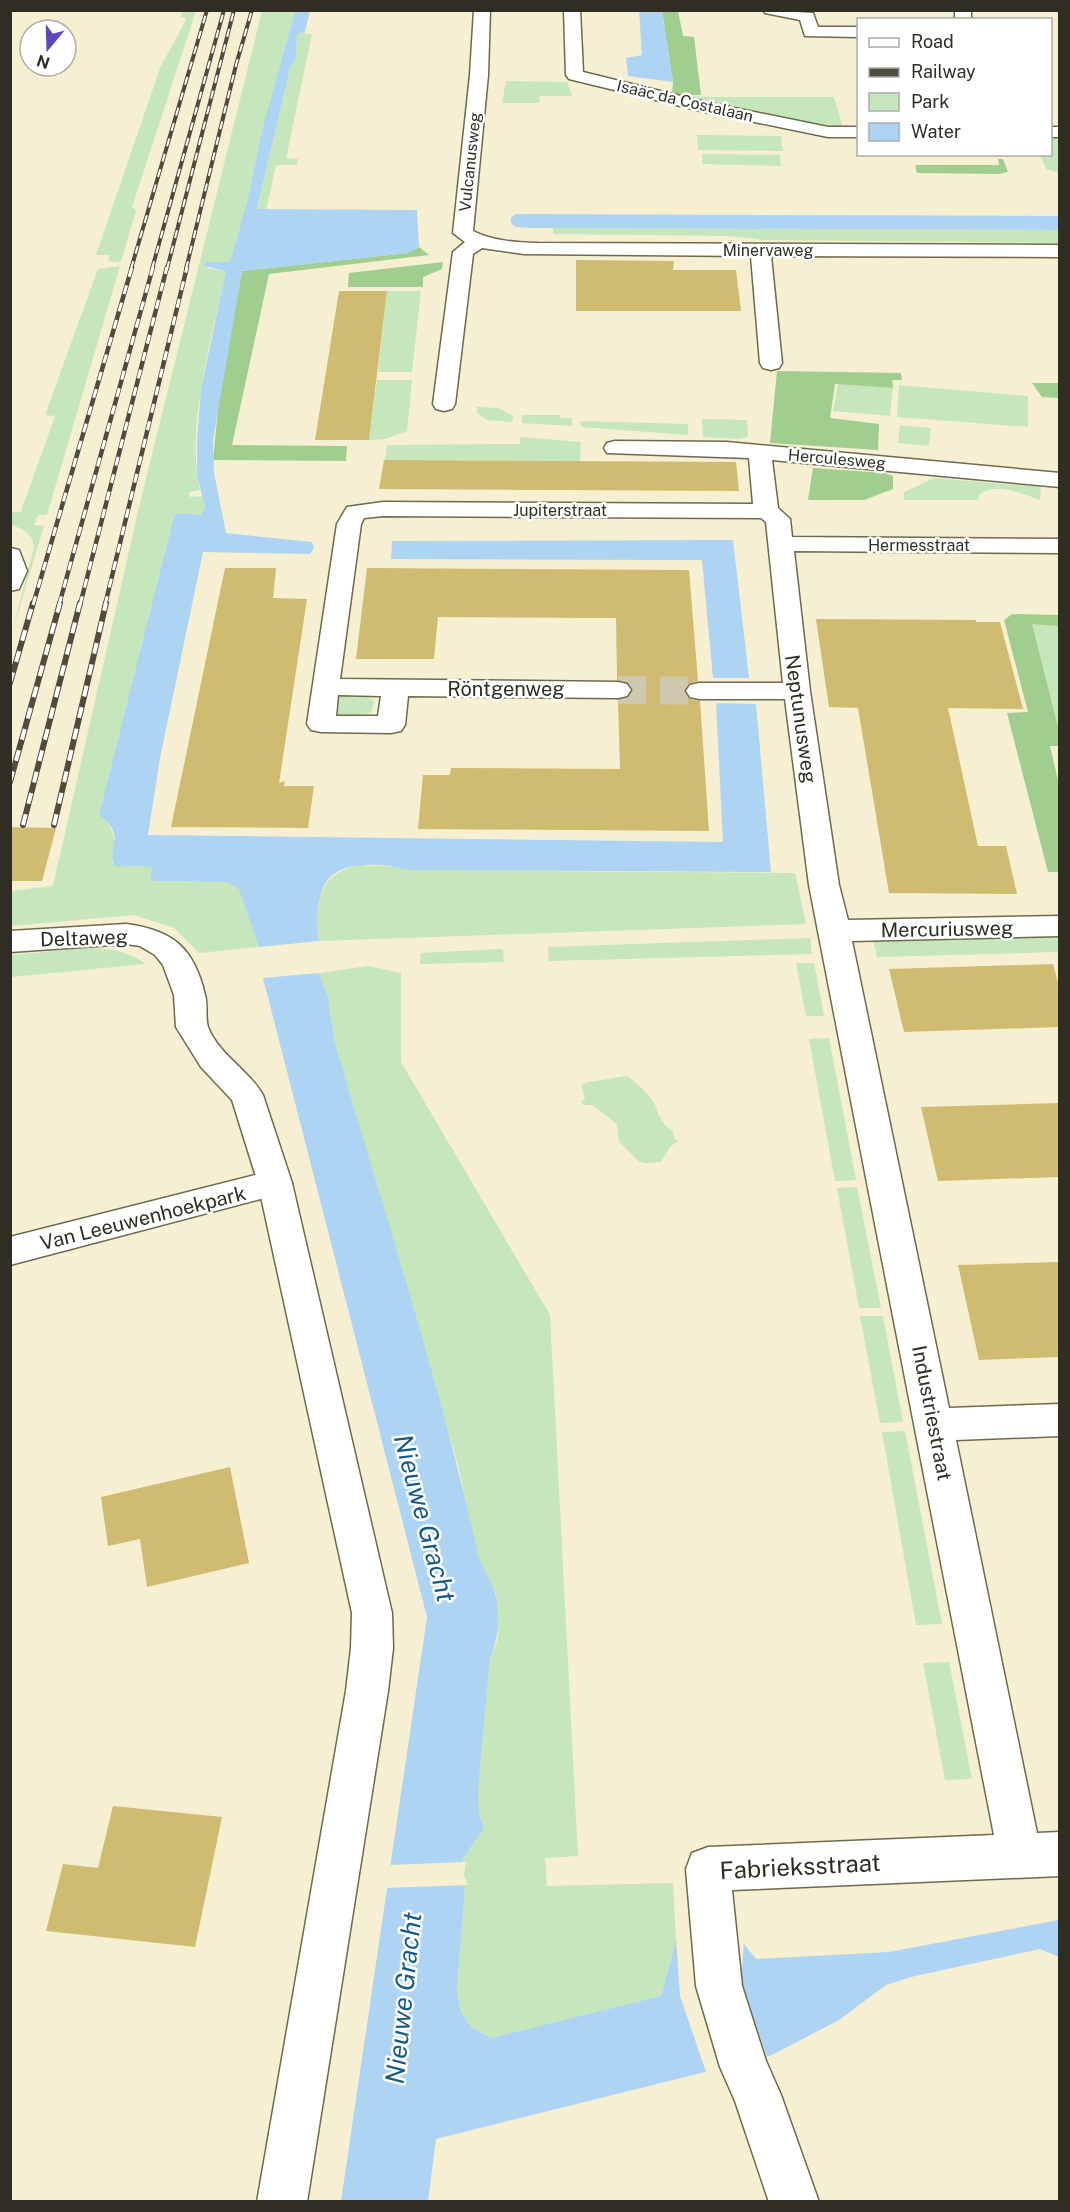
<svg xmlns="http://www.w3.org/2000/svg" width="1070" height="2212" viewBox="0 0 1070 2212" font-family="'Public Sans',sans-serif">
<style>
.green{fill:#c6e7bb}
.forest{fill:#9fce8f}
.water{fill:#aed4f3}
.pier{fill:#f6efd1}
.building{fill:#cfbc70}
.lines{fill:none;stroke-linecap:round;stroke-linejoin:round}
.minor-tunnel{stroke:#cec8ae;stroke-width:28;stroke-dasharray:28 14;stroke-linecap:butt}
.minor-casing{stroke:#6f694f;stroke-width:3}
.tertiary-casing{stroke:#6f694f;stroke-width:3}
.minor{fill:#fff;fill-rule:evenodd}
.tertiary{fill:#fff;fill-rule:evenodd}
.rail-far2-casing{stroke:#4f4c3e;stroke-width:4}
.rail-far1-casing{stroke:#4f4c3e;stroke-width:4.5}
.rail-casing{stroke:#4f4c3e;stroke-width:6}
.rail-far2{stroke:#fff;stroke-width:2;stroke-dasharray:8;stroke-linecap:butt}
.rail-far1{stroke:#fff;stroke-width:3;stroke-dasharray:9;stroke-linecap:butt}
.rail{stroke:#fff;stroke-width:4;stroke-dasharray:11;stroke-linecap:butt}
.labels{text-anchor:middle;dominant-baseline:central;stroke-width:5;stroke-linejoin:round;paint-order:stroke}
.far-street-label{font-size:16px;fill:#302e23;stroke:#fff}
.street-label{font-size:20px;fill:#302e23;stroke:#fff}
.near-street-label{font-size:24px;fill:#302e23;stroke:#fff}
.near-water-label{font-size:26px;font-style:italic;fill:#125b8b;stroke:#fff}
</style>
<rect width="100%" height="100%" fill="#f6efd1"/>
<path class="green" d="M 183,11 L 196,11 L 132,207 L 136,211 L 121,262 L 108,261 L 110,255 L 96,255 L 160,68 L 187,18 L 180,17 Z
M 262,11 L 295,11 L 262,130 L 248,198 L 230,262 L 206,262 L 207,268 L 226,271 C 213,335 185,427 200,490 L 189,492 L 190,497 L 202,496 L 205,508 L 200,515 L 180,513 L 174,516 L 99,815 C 116,828 116,843 112,863 L 135,867 L 153,867 L 150,881 L 226,882 L 240,889 L 259,947 L 199,953 L 174,928 L 134,915 L 11,926 L 10,891 L 53,886 L 140,503 Z
M 305,31 L 305,34 L 312,34 L 286,158 L 298,159 L 297,165 L 276,165 L 266,210 L 257,210 L 290,69 L 296,57 L 297,35 Z
M 506,81 L 567,82 L 572,96 L 540,96 L 539,103 L 502,103 Z
M 672,95 L 709,97 L 834,97 L 843,128 L 809,125 Z
M 697,135 L 781,136 L 783,151 L 698,150 Z
M 1051,138 L 1059,138 L 1059,173 L 1046,169 L 1040,155 L 1050,154 Z
M 702,154 L 780,155 L 781,166 L 702,164 Z
M 553,228 L 1059,230 L 1060,243 L 765,240 L 730,236 L 553,234 Z
M 120,266 L 47,515 L 38,515 L 34,525 L 44,526 L 11,636 L 34,547 C 33,534 22,528 11,525 L 11,512 L 21,512 L 23,506 L 55,416 L 45,415 L 98,269 Z
M 387,291 L 421,291 L 412,372 L 378,372 Z
M 377,380 L 412,380 L 407,431 L 385,439 L 369,440 Z
M 838,384 L 893,388 L 890,416 L 833,411 Z
M 899,385 L 1028,396 L 1028,427 L 897,417 Z
M 477,407 L 499,408 L 513,416 L 512,422 L 487,420 L 477,413 Z
M 522,415 L 560,415 L 561,418 L 572,418 L 572,426 L 522,423 Z
M 702,419 L 747,420 L 748,436 L 740,439 L 703,437 Z
M 580,421 L 688,424 L 688,435 L 581,427 Z
M 900,425 L 931,428 L 929,446 L 898,443 Z
M 520,437 L 581,442 L 580,461 L 385,460 L 387,445 L 520,444 Z
M 934,478 L 1041,487 L 1040,500 C 1022,494 998,482 980,494 L 978,500 L 904,500 L 904,492 Z
M 1031,623 L 1059,626 L 1059,731 Z
M 345,694 C 356,695 367,693 374,702 L 372,711 C 362,719 346,720 335,713 L 334,701 Z
M 360,865 L 399,867 L 410,870 L 795,873 L 806,924 L 319,941 C 316,904 317,873 360,865 Z
M 1059,935 L 1059,952 L 877,957 L 873,939 Z
M 810,938 L 812,954 L 549,961 L 548,947 Z
M 88,948 C 111,948 126,951 146,964 L 11,977 L 11,955 Z
M 503,949 L 504,962 L 420,964 L 421,953 Z
M 796,963 L 814,963 L 824,1016 L 806,1016 Z
M 368,966 L 401,973 L 401,1062 L 550,1315 L 578,1856 L 545,1858 L 547,1886 L 673,1883 L 676,1940 L 661,1996 L 491,2038 L 471,2027 L 461,2012 L 457,1991 L 465,1885 L 461,1866 L 464,1857 L 484,1828 L 479,1813 L 478,1792 L 490,1658 L 498,1639 L 496,1593 L 478,1559 L 458,1465 L 335,1043 L 328,997 L 319,973 Z
M 829,1038 L 856,1180 L 835,1181 L 809,1039 Z
M 626,1076 C 634,1080 650,1095 654,1103 C 660,1116 660,1123 673,1131 L 674,1138 L 678,1141 L 670,1147 L 661,1162 L 645,1163 L 638,1161 L 619,1142 L 617,1124 L 592,1105 L 584,1105 L 581,1102 L 585,1098 L 581,1086 L 584,1083 Z
M 857,1187 L 881,1308 L 859,1308 L 837,1188 Z
M 860,1316 L 883,1316 L 903,1422 L 880,1423 Z
M 905,1431 L 942,1624 L 916,1625 L 882,1432 Z
M 949,1662 L 972,1779 L 945,1780 L 923,1663 Z"/>
<path class="forest" d="M 662,11 L 678,11 L 683,36 L 694,37 L 701,95 L 672,95 L 673,82 Z
M 998,159 L 1003,159 L 1008,172 L 999,174 L 917,173 L 915,165 L 999,165 Z
M 419,247 L 429,255 L 269,274 L 232,445 L 347,446 L 346,461 L 213,460 L 220,390 L 242,271 L 408,253 Z
M 443,262 L 442,269 L 423,277 L 423,287 L 348,287 L 349,273 Z
M 777,371 L 901,373 L 902,380 L 892,380 L 893,388 L 835,384 L 830,418 L 879,424 L 878,450 L 770,443 Z
M 1032,383 L 1059,383 L 1059,398 L 1042,397 Z
M 813,468 L 883,473 L 893,476 L 893,489 L 864,500 L 808,500 Z
M 1012,614 L 1059,615 L 1059,626 L 1032,624 L 1059,731 L 1059,746 L 1050,746 L 1059,785 L 1059,872 L 1048,872 L 1007,713 L 1028,712 L 1004,620 Z"/>
<path class="water" d="M 295,11 L 310,11 L 305,31 L 297,35 L 296,57 L 290,69 L 257,209 L 417,210 L 419,247 L 408,253 L 242,271 L 213,441 L 214,473 L 226,533 L 312,542 L 314,548 L 310,554 L 203,552 L 160,758 L 148,835 L 723,842 L 716,703 L 756,704 L 771,872 L 410,870 C 386,864 338,857 324,886 C 316,903 317,923 319,941 L 259,947 L 239,889 L 226,882 L 150,881 L 152,867 L 114,866 C 107,846 127,836 99,815 L 174,516 L 180,513 L 200,515 L 205,508 L 197,475 L 197,441 L 201,389 L 226,271 L 204,266 L 206,262 L 230,262 L 248,198 L 262,130 Z
M 639,11 L 662,11 L 673,82 L 628,76 L 626,58 L 642,55 Z
M 516,214 L 1059,216 L 1060,230 L 533,228 L 515,227 L 511,223 L 511,218 Z
M 733,540 L 749,678 L 713,678 L 702,560 L 391,559 L 392,541 Z
M 319,973 L 328,997 L 335,1043 C 384,1212 439,1379 477,1550 C 480,1567 493,1580 496,1596 C 500,1619 499,1636 490,1658 L 478,1792 L 479,1813 L 484,1828 L 464,1857 L 461,1867 L 465,1885 L 457,1991 L 461,2012 L 471,2027 L 491,2038 L 661,1996 L 676,1940 L 744,1944 L 756,1959 L 889,1952 L 1059,1920 L 1059,1957 L 1040,1949 L 911,1977 L 886,1985 L 839,2020 L 770,2056 L 436,2139 L 428,2201 L 341,2201 L 427,1617 L 263,978 Z"/>
<path class="pier" d="M 466,1862 L 464,1876 L 468,1885 L 384,1888 L 388,1865 Z
M 676,1937 L 744,1941 L 741,1982 L 768,2060 L 708,2074 L 706,2072 L 680,1996 Z"/>
<path class="building" d="M 576,260 L 674,261 L 673,270 L 736,270 L 741,311 L 576,311 Z
M 339,291 L 387,291 L 369,440 L 315,440 Z
M 384,460 L 736,462 L 739,491 L 379,489 Z
M 225,568 L 276,568 L 273,598 L 307,599 L 279,783 L 285,781 L 284,786 L 314,786 L 308,828 L 171,827 Z
M 367,568 L 689,570 L 698,681 L 688,684 L 684,692 L 690,699 L 700,701 L 709,831 L 418,829 L 423,775 L 450,775 L 451,768 L 620,769 L 618,700 L 629,697 L 633,689 L 627,682 L 617,680 L 616,618 L 438,617 L 434,659 L 356,659 Z
M 816,619 L 976,620 L 976,622 L 1000,622 L 1023,709 L 948,708 L 978,846 L 1006,846 L 1017,894 L 889,893 L 858,708 L 829,707 Z
M 10,827 L 56,828 L 42,881 L 10,881 Z
M 1053,964 L 1059,986 L 1059,1027 L 904,1032 L 889,969 Z
M 1059,1103 L 1059,1177 L 938,1181 L 921,1107 Z
M 1059,1262 L 1059,1357 L 979,1360 L 958,1265 Z
M 230,1467 L 249,1563 L 147,1587 L 140,1539 L 108,1546 L 101,1497 Z
M 113,1806 L 222,1817 L 195,1947 L 46,1931 L 63,1864 L 98,1868 Z"/>
<g class="lines">
<path class="minor-tunnel" d="M 618,690 L 699,691"/>
<g class="minor-casing">
<path id="minor" d="M 474,10 L 490,10 L 488,75 L 473,231 C 493,241 514,242 537,243 L 1060,245 L 1060,257 L 771,256 L 782,363 L 779,368 L 771,370 L 763,368 L 760,363 L 751,256 L 524,254 L 482,248 L 473,254 L 455,404 L 452,409 L 444,411 L 436,409 L 433,404 L 453,252 L 465,242 L 453,233 L 470,75 Z
M 564,10 L 580,10 L 583,72 L 705,102 L 828,127 L 858,127 L 858,137 L 828,137 L 705,112 L 569,79 L 566,75 Z
M 763,10 L 813,13 L 818,27 L 858,27 L 858,37 L 805,36 L 800,20 L 765,13 Z
M 955,10 L 971,10 L 971,20 L 955,20 Z
M 1050,127 L 1060,127 L 1060,137 L 1050,137 Z
M 615,441 L 727,442 L 1060,473 L 1060,487 L 772,460 L 778,508 L 790,519 L 792,537 L 1060,539 L 1060,553 L 794,551 L 810,691 L 839,885 L 848,920 L 1060,916 L 1060,936 L 852,941 L 949,1408 L 1060,1404 L 1060,1436 L 956,1440 L 1037,1833 L 1060,1832 L 1060,1876 L 732,1890 L 742,1986 L 766,2061 L 781,2095 L 819,2202 L 769,2202 L 735,2101 L 720,2067 L 696,1986 L 686,1869 L 692,1853 L 708,1847 L 994,1835 L 809,885 L 785,699 L 699,699 L 690,697 L 686,691 L 690,685 L 699,683 L 783,683 L 766,522 L 761,518 L 383,516 L 364,518 L 361,524 L 340,679 L 618,682 L 627,684 L 631,690 L 627,696 L 618,698 L 408,696 L 405,725 L 401,731 L 391,733 L 321,732 L 311,730 L 307,724 L 337,524 L 347,507 L 383,502 L 753,504 L 749,458 L 607,453 L 604,448 L 607,443 ZM 338,695 L 381,696 L 378,716 L 336,716 Z
M 275,1170 L 287,1174 L 292,1183 L 287,1192 L 10,1265 L 10,1237 Z"/>
</g>
<g class="tertiary-casing">
<path id="tertiary" d="M 10,548 L 19,550 L 27,571 L 19,589 L 10,591 Z
M 126,924 C 172,930 194,947 205,995 C 208,1005 205,1017 208,1027 C 219,1055 249,1070 263,1095 L 292,1183 L 392,1613 L 393,1648 L 388,1691 L 307,2202 L 257,2202 L 346,1691 L 351,1648 L 352,1613 L 258,1183 L 232,1100 L 201,1067 L 176,1027 L 174,995 L 163,965 L 155,955 L 140,946 L 126,944 L 10,952 L 10,931 Z"/>
</g>
<use href="#minor" class="minor"/>
<use href="#tertiary" class="tertiary"/>
<g class="rail-far2-casing">
<path id="rail-far2" d="M 131,269 L 207,10
M 152,269 L 224,10
M 167,269 L 234,10
M 186,269 L 236,65 L 252,10"/>
</g>
<g class="rail-far1-casing">
<path id="rail-far1" d="M 33,605 L 132,267
M 59,605 L 153,267
M 80,605 L 167,267
M 105,605 L 187,267"/>
</g>
<g class="rail-casing">
<path id="rail" d="M 10,683 L 33,603
M 10,782 L 60,603
M 23,825 L 80,603
M 54,825 L 106,603"/>
</g>
<use href="#rail-far2" class="rail-far2"/>
<use href="#rail-far1" class="rail-far1"/>
<use href="#rail" class="rail"/>
</g>
<g class="labels">
<g class="far-street-label">
<text transform="translate(685 101) rotate(13)">Isaäc da Costalaan</text>
<text transform="translate(470 162) rotate(-84)">Vulcanusweg</text>
<text x="768" y="250">Minervaweg</text>
<text transform="translate(837 459) rotate(5)">Herculesweg</text>
<text x="560" y="510">Jupiterstraat</text>
<text x="919" y="545">Hermesstraat</text>
</g>
<g class="street-label">
<text x="506" y="689">Röntgenweg</text>
<text transform="translate(801 719) rotate(82)">Neptunusweg</text>
<text transform="translate(947 929) rotate(-1)">Mercuriusweg</text>
<text transform="translate(84 938) rotate(-2)">Deltaweg</text>
<text transform="translate(143 1218) rotate(-14)">Van Leeuwenhoekpark</text>
<text transform="translate(932 1413) rotate(79)">Industriestraat</text>
</g>
<g class="near-street-label">
<text transform="translate(800 1866) rotate(-3)">Fabrieksstraat</text>
</g>
<g class="near-water-label">
<text transform="translate(425 1518) rotate(75)">Nieuwe Gracht</text>
<text transform="translate(403 1998) rotate(-84)">Nieuwe Gracht</text>
</g>
</g>
<rect width="1070" height="2212" fill="none" stroke="#302e23" stroke-width="24"/>
<rect x="857" y="18" width="195" height="138" fill="#ffffff" stroke="#acaba7" stroke-width="1.5"/>
<rect x="869" y="38" width="30" height="9" fill="#ffffff" stroke="#acaba7" stroke-width="1.5"/>
<text x="911" y="48" font-size="18" fill="#302e23">Road</text>
<rect x="869" y="68" width="30" height="9" fill="#4f4c3e" stroke="#acaba7" stroke-width="1.5"/>
<text x="911" y="78" font-size="18" fill="#302e23">Railway</text>
<rect x="869" y="93" width="30" height="18" fill="#c6e7bb" stroke="#acaba7" stroke-width="1.5"/>
<text x="911" y="108" font-size="18" fill="#302e23">Park</text>
<rect x="869" y="123" width="30" height="18" fill="#aed4f3" stroke="#acaba7" stroke-width="1.5"/>
<text x="911" y="138" font-size="18" fill="#302e23">Water</text>
<g transform="translate(48 48) rotate(199)"><circle r="28" fill="#ffffff" stroke="#acaba7" stroke-width="1.5"/>
<path d="M0-4.5L10 22L0 15L-10 22Z" fill="#5d46be"/>
<text y="-9" font-size="16" font-weight="bold" text-anchor="middle" fill="#302e23">N</text>
</g>
</svg>
